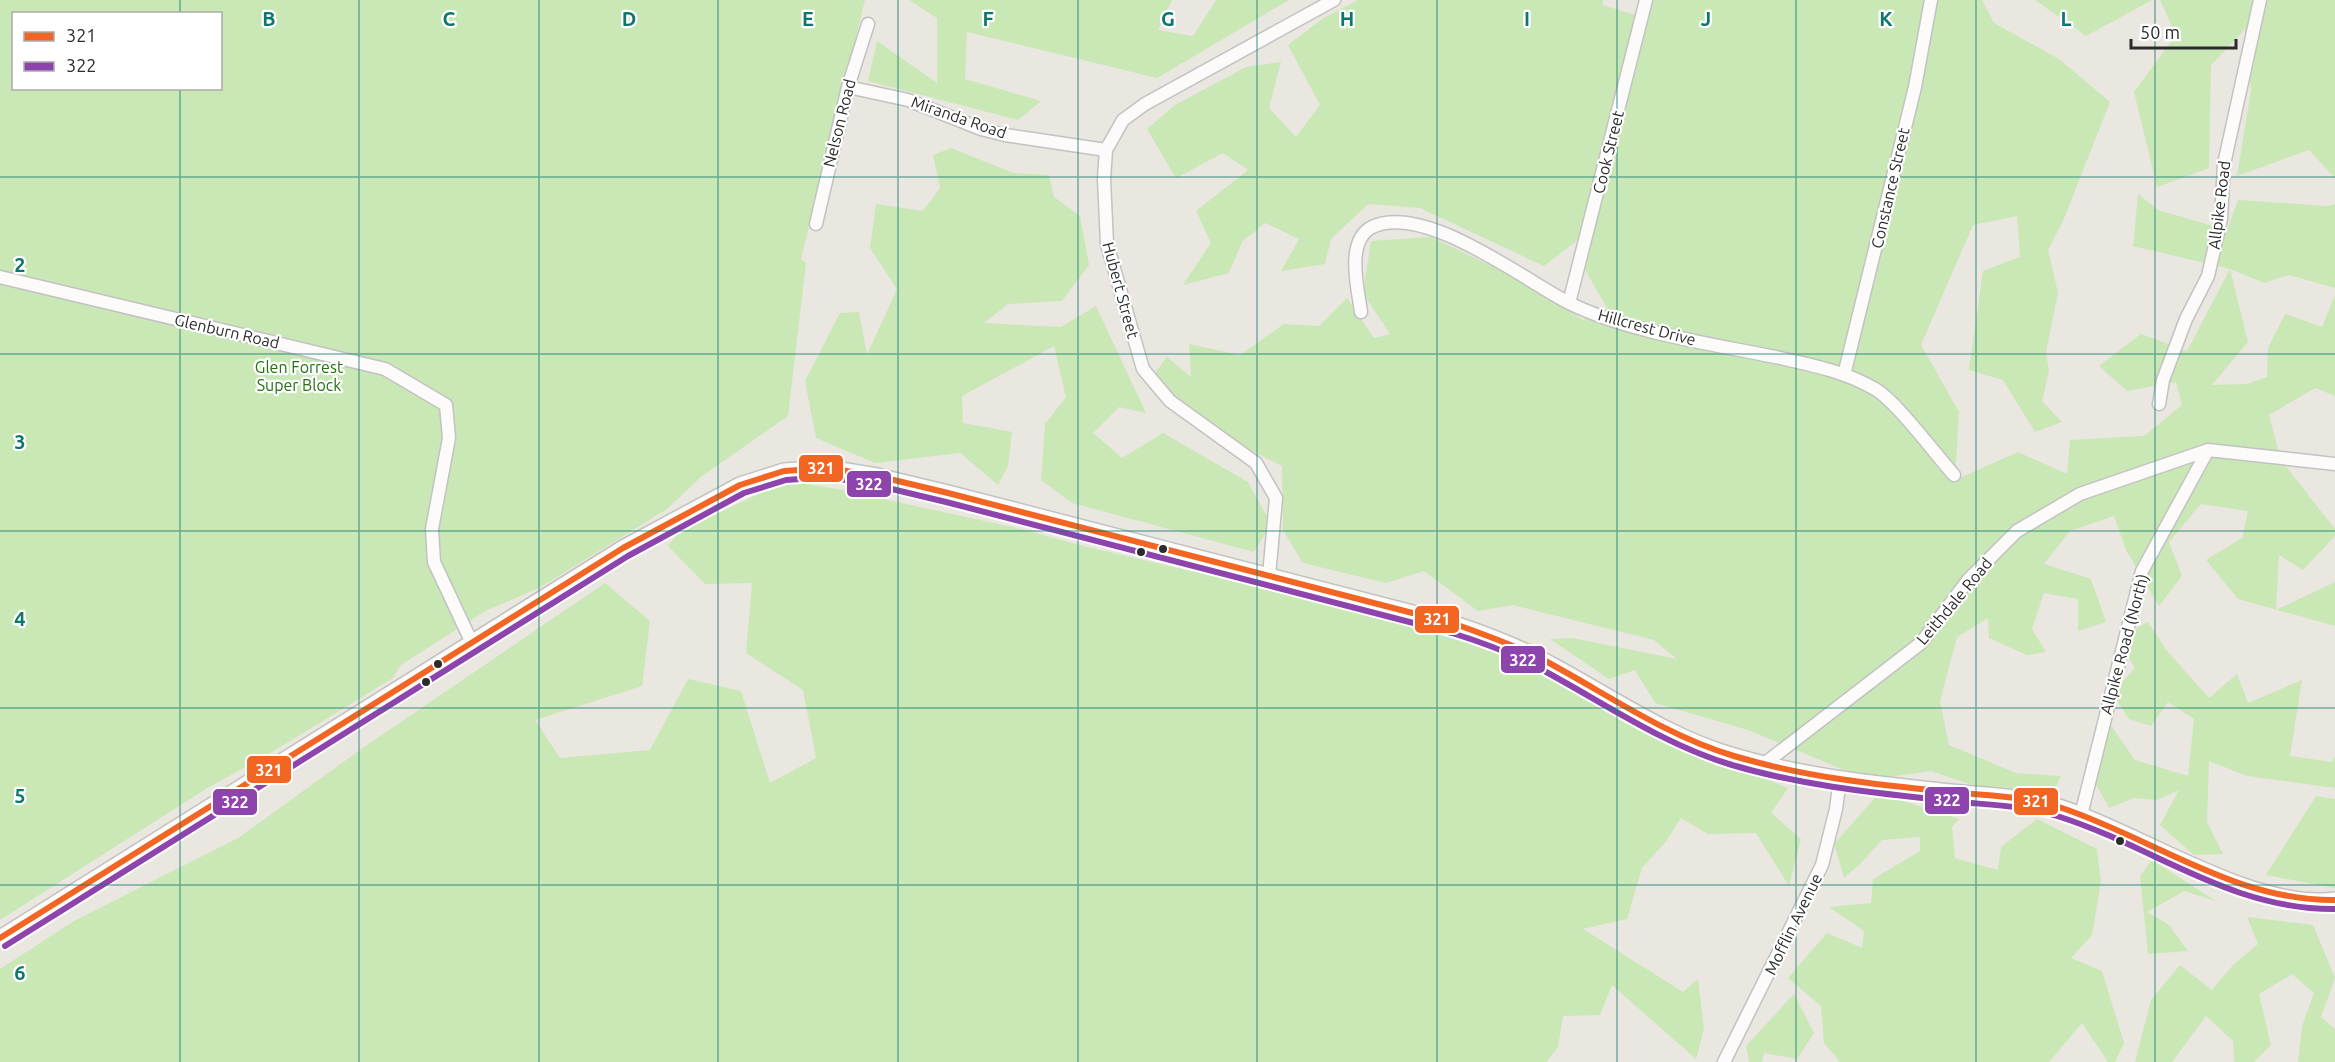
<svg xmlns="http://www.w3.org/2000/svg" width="2335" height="1062" viewBox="0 0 2335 1062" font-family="Ubuntu,sans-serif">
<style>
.green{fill:#c9e8b6;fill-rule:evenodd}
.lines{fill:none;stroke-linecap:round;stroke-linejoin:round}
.minor-casing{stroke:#c3c2c2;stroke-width:15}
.tertiary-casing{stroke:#c3c2c2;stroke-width:18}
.minor{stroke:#fcfbfa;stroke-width:12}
.tertiary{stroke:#fcfbfa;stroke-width:15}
.bus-1-casing{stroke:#fff;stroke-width:10}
.bus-2-casing{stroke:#fff;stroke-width:10}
.bus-1{stroke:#f26522;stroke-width:6}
.bus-2{stroke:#8e44ad;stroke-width:6}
.grid{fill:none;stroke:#0f766e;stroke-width:1.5;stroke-opacity:0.55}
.bus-dot{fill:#2b2b2b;stroke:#fff;stroke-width:2}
.labels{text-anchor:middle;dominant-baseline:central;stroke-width:4.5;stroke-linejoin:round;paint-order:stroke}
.street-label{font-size:16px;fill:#2b2b2b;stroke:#fff}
.park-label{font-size:16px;fill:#237013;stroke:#fff}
.grid-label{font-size:20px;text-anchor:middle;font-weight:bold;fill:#0f766e;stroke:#fff;stroke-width:4.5;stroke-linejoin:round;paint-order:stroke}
.line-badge{stroke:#fff;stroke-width:2}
.badge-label{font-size:16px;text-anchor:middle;font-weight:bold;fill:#fff}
</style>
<rect width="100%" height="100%" fill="#eae6e0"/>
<path class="green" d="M 0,0 L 865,0 L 801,259 L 806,263 L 788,416 L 702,476 L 667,509 L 539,588 L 485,611 L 401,665 L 393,678 L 264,757 L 209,787 L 0,920 ZM 14,14 L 220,14 L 220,88 L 14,88 Z
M 909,0 L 1172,0 L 1158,30 L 1193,36 L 1216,0 L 1289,0 L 1157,78 L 967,32 L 965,79 L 1041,101 L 1018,120 L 868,81 L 877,41 L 937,83 L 937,18 Z
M 1358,0 L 1603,0 L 1603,5 L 1645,18 L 1654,0 L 1982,0 L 1994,23 L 2059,59 L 2110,102 L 2063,221 L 2048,250 L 2058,293 L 2046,353 L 2049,371 L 2042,401 L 2062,422 L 2035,432 L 2003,380 L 1969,370 L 1983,271 L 2020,257 L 2017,216 L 1973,225 L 1921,345 L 1959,412 L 1955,480 L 2018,452 L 2067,474 L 2070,440 L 2144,436 L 2182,405 L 2176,382 L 2127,391 L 2099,366 L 2141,334 L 2187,351 L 2230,269 L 2133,246 L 2138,194 L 2158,210 L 2227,230 L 2238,200 L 2328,206 L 2335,204 L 2335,288 L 2289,275 L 2264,283 L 2230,269 L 2248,342 L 2212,385 L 2247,384 L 2267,377 L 2268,348 L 2285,314 L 2322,327 L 2335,295 L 2335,396 L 2315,388 L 2269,415 L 2281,460 L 2335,529 L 2335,536 L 2303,570 L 2279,555 L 2276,610 L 2335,582 L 2335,626 L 2238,599 L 2206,560 L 2242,538 L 2248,511 L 2201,504 L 2169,542 L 2182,576 L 2159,606 L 2126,550 L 2114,516 L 2070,531 L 2044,564 L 2091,579 L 2106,622 L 2078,631 L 2078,599 L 2044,593 L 2032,629 L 2046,652 L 2027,655 L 1989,638 L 1988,618 L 1957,637 L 1940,701 L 1949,745 L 2016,773 L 2061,776 L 2054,790 L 1975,786 L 1931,771 L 1868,780 L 1748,730 L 1655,703 L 1635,670 L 1609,679 L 1550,639 L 1572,638 L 1677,659 L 1654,640 L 1513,605 L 1478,611 L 1424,571 L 1386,583 L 1303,563 L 1283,530 L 1282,466 L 1222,436 L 1151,378 L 1167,357 L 1191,377 L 1189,344 L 1240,355 L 1284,324 L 1319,326 L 1347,298 L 1374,338 L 1390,334 L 1363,293 L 1371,241 L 1431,237 L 1523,281 L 1583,320 L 1607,308 L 1584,268 L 1596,226 L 1544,266 L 1420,208 L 1368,204 L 1331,239 L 1325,264 L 1281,271 L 1299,239 L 1265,223 L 1242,242 L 1229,273 L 1183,285 L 1211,243 L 1196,211 L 1248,170 L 1223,153 L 1176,178 L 1147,129 L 1175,105 L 1246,67 L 1281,62 L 1269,108 L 1296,137 L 1320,105 L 1288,45 L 1322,19 Z
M 2035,0 L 2152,0 L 2086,36 Z
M 2160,0 L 2335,0 L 2335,178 L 2309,150 L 2237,176 L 2251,90 L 2245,29 L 2211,65 L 2209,168 L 2157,187 L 2134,92 L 2176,35 Z
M 951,148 L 1013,173 L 1049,175 L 1054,197 L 1080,216 L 1089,265 L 1062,301 L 1008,304 L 984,323 L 1061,327 L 1096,306 L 1146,413 L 1119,407 L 1093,433 L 1122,458 L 1163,433 L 1248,482 L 1271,524 L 1254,552 L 1072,503 L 1041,480 L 1045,424 L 1066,397 L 1054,346 L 962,396 L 963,423 L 1012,432 L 1008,466 L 998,485 L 960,453 L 875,463 L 816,438 L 805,381 L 840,313 L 859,312 L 867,355 L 897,289 L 870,248 L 876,204 L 923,211 L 940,188 L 933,155 Z
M 786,481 L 837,489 L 1021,529 L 1083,546 L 1370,613 L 1504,652 L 1627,716 L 1724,762 L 1788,788 L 1771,813 L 1801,839 L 1789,886 L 1756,833 L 1708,834 L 1681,818 L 1664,844 L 1642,868 L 1627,919 L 1583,929 L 1683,992 L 1698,979 L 1704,1029 L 1696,1059 L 1612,985 L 1600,1015 L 1563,1016 L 1558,1047 L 1546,1062 L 0,1062 L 0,969 L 74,921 L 238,838 L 367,745 L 605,583 L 650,621 L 642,686 L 535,720 L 560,758 L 650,750 L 688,679 L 741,691 L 770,783 L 816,758 L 803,690 L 746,653 L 752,583 L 705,584 L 668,546 L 680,531 Z
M 2148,622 L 2168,652 L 2209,698 L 2237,674 L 2248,703 L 2302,680 L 2290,756 L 2332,762 L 2335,756 L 2335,788 L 2247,776 L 2209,761 L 2207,822 L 2223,854 L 2194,855 L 2160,825 L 2179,790 L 2157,800 L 2134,798 L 2109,808 L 2096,784 L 2105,717 L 2135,760 L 2188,776 L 2194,719 L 2168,702 L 2151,726 L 2129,719 L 2112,693 L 2135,668 L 2118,638 Z
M 1879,793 L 1959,819 L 1952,827 L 1955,858 L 1998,870 L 2001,847 L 2037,819 L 2097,849 L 2101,881 L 2092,935 L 2071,958 L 2102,971 L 2124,1043 L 2115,1062 L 2108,1062 L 2082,1023 L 2049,1062 L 1840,1062 L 1824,1043 L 1821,1006 L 1788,978 L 1827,933 L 1862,948 L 1864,931 L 1829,907 L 1871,903 L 1873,879 L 1920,851 L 1920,837 L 1882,840 L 1859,865 L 1844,878 L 1834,844 Z
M 2316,796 L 2335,799 L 2335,888 L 2266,875 Z
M 2152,860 L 2216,901 L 2184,891 L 2147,912 L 2168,924 L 2188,951 L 2148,954 L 2140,876 Z
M 2247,917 L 2313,925 L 2335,978 L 2321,1017 L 2335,1029 L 2335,1062 L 2298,1062 L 2302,1026 L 2314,993 L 2292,974 L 2259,994 L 2271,1045 L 2254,1062 L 2234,1062 L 2233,1041 L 2206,1016 L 2172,1062 L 2135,1062 L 2151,1000 L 2180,965 L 2212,990 L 2233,965 L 2258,944 Z
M 1794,994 L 1814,1033 L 1797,1059 L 1764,1053 L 1762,1062 L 1749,1062 L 1746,1046 Z"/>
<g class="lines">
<g class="minor-casing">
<path id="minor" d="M 848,87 L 908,100 L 981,129 L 1005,135 L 1106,150
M 816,224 L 848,87 L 868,24
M 0,277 L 385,369 L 446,405 L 449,438 L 432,529 L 434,562 L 472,643
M 1569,303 L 1646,0
M 1361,312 C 1358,289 1345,241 1372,227 C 1424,202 1524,280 1569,303 C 1630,333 1713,344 1780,358 C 1812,365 1846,372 1875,389 C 1896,401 1936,455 1954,475
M 1844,375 L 1915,87 L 1931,0
M 2159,404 L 2163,380 L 2186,319 L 2208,276 L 2221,219 L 2224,164 L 2260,0
M 1269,576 L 1276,498 L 1256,463 L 1170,401 L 1143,369 L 1107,244 L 1104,179 L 1106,150 L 1123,120 L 1145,104 L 1334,0
M 1764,764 L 1921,643 L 1968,580 L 2017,531 L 2080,494 L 2208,450 L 2335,464
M 2081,815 L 2142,571 L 2208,450
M 1724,1062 L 1822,865 L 1836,809 L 1840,779"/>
</g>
<g class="tertiary-casing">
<path id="tertiary" d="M 0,938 L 623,548 L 740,485 L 784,471 L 828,468 L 877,476 L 948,493 L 1455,624 C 1488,635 1520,647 1550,664 C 1610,696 1668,737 1734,756 C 1805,777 1878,784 1951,792 C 1988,796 2027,796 2062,808 C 2141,834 2254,911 2335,900"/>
</g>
<use href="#minor" class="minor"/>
<use href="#tertiary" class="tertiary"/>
<g class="bus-1-casing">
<path id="bus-1" d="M 0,938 L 623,548 L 740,485 L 784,471 L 828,468 L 877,476 L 948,493 L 1455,624 C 1483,634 1511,644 1538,657 C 1603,691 1663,735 1734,756 C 1804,777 1878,785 1951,792 C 1988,796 2027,796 2062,808 C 2154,839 2235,901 2335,900"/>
</g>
<g class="bus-2-casing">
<path id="bus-2" d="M 5,946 L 628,556 L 744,493 L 786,480 L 828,477 L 875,485 L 946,502 L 1452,633 C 1481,642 1509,652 1535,666 C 1600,700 1661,744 1732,765 C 1803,786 1877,793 1950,801 C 1986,805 2022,805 2057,816 C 2153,846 2230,910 2335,909"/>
</g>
<use href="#bus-1" class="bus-1"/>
<use href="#bus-2" class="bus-2"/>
</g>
<path class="grid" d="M 180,0 L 180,14M 359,0 L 359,1062M 539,0 L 539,1062M 718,0 L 718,1062M 898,0 L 898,1062M 1078,0 L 1078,1062M 1257,0 L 1257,1062M 1437,0 L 1437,1062M 1617,0 L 1617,1062M 1796,0 L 1796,1062M 1976,0 L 1976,1062M 2155,0 L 2155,1062M 180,88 L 180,1062M 0,177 L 2335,177M 0,354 L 2335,354M 0,531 L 2335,531M 0,708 L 2335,708M 0,885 L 2335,885"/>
<g class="bus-dot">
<circle cx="1163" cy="549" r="5"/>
<circle cx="1141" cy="552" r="5"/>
<circle cx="438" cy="664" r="5"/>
<circle cx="426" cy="682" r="5"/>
<circle cx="2120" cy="841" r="5"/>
</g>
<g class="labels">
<g class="street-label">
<text transform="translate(959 117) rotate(19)">Miranda Road</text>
<text transform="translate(839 123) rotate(-76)">Nelson Road</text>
<text transform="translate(1608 152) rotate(-76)">Cook Street</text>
<text transform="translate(1890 188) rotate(-77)">Constance Street</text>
<text transform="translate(2219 205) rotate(-83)">Allpike Road</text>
<text transform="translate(1121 290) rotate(75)">Hubert Street</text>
<text transform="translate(1647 327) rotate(15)">Hillcrest Drive</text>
<text transform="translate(227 331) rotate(13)">Glenburn Road</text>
<text transform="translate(1954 601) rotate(-50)">Leithdale Road</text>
<text transform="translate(2124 644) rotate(-75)">Allpike Road (North)</text>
<text transform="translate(1793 924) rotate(-64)">Mofflin Avenue</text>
</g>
<g class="park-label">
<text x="299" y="367">Glen Forrest<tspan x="299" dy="18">Super Block</tspan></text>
</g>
</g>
<g class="grid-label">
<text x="269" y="26">B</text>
<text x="449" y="26">C</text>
<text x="629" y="26">D</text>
<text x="808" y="26">E</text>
<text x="988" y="26">F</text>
<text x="1168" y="26">G</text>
<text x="1347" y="26">H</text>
<text x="1527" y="26">I</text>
<text x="1706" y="26">J</text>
<text x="1886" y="26">K</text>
<text x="2066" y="26">L</text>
<text x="20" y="272">2</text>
<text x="20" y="449">3</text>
<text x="20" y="626">4</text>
<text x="20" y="803">5</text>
<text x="20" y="980">6</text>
</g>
<g class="line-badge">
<rect x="798" y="454" width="46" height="29" rx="6" fill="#f26522"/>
<rect x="846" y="470" width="46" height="28" rx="6" fill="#8e44ad"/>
<rect x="1414" y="605" width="46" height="29" rx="6" fill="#f26522"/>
<rect x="1500" y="645" width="46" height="29" rx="6" fill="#8e44ad"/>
<rect x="246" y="755" width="46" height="29" rx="6" fill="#f26522"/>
<rect x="1924" y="786" width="46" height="29" rx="6" fill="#8e44ad"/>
<rect x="2013" y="787" width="46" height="29" rx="6" fill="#f26522"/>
<rect x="212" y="788" width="46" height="28" rx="6" fill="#8e44ad"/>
</g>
<g class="badge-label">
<text x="821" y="474">321</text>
<text x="869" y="490">322</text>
<text x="1437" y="625">321</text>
<text x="1523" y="666">322</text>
<text x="269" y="776">321</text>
<text x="1947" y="806">322</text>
<text x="2036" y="807">321</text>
<text x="235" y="808">322</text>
</g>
<rect x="12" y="12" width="210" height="78" fill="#ffffff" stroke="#aaaaaa" stroke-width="1.5"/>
<rect x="24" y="32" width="30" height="9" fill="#f26522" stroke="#aaaaaa" stroke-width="1.5"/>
<text x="66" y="42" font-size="18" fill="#2b2b2b">321</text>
<rect x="24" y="62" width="30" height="9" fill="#8e44ad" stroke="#aaaaaa" stroke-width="1.5"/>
<text x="66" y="72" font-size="18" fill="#2b2b2b">322</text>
<path d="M2131 39v9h105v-9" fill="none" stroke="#2b2b2b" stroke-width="3"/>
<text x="2140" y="39" font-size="18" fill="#2b2b2b" stroke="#ffffff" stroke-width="4.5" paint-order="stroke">50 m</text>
</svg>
